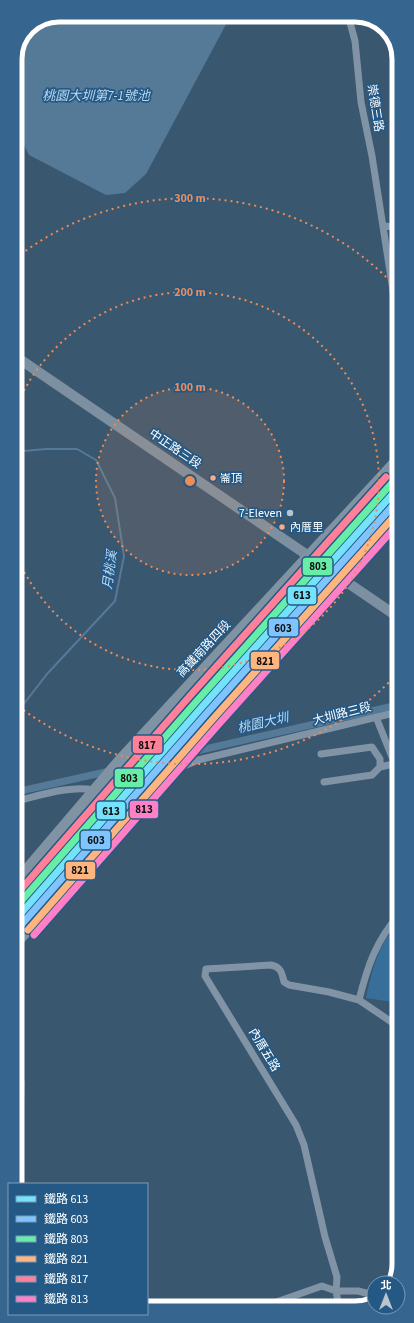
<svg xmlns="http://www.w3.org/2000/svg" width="414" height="1323" viewBox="0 0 414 1323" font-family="'Source Sans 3','Noto Sans TC',sans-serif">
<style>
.green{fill:#376e9a}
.water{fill:#557a98}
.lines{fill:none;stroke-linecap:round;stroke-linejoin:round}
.stream{stroke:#557a98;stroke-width:2}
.canal{stroke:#557a98;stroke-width:7}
.street{stroke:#8194a5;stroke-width:7}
.secondary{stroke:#7c90a1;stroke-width:10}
.primary{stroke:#8093a3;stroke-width:11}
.rail-1-casing{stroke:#245986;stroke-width:10}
.rail-2-casing{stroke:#245986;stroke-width:10}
.rail-3-casing{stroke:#245986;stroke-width:10}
.rail-4-casing{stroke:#245986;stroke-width:10}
.rail-5-casing{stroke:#245986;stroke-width:10}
.rail-6-casing{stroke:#245986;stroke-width:10}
.rail-1{stroke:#73e2fa;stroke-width:7}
.rail-2{stroke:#80c4ff;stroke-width:7}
.rail-3{stroke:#66eda8;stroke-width:7}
.rail-4{stroke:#ffb580;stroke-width:7}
.rail-5{stroke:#ff8098;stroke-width:7}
.rail-6{stroke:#ff80c5;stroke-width:7}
.ring{fill:none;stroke:#ef8b55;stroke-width:2;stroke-dasharray:2 4}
.bus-dot{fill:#ffa980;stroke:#245986;stroke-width:1.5}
.poi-dot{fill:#bac4cd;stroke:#245986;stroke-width:1.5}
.labels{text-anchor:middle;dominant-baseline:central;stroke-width:3.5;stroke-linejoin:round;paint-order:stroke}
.bus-label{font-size:11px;fill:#fff;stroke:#245986;text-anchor:start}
.street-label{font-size:12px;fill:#fff;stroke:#245986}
.poi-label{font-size:12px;fill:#fff;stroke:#245986;text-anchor:end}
.water-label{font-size:13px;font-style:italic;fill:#bad9f0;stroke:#245986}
.rim{fill:none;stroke:#fff;stroke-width:5}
.centre{fill:#ef8b55;stroke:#245986;stroke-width:2}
.ring-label{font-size:12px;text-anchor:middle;font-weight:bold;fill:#ef8b55;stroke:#245986;stroke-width:3.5;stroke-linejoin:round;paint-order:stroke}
.line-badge{stroke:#245986;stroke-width:1.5}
.pale-badge-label{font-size:11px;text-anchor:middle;font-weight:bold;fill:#111}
</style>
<rect width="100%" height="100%" fill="#3a5770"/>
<path class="green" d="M 399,923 L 399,1003 L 366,998 C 372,971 378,943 399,923 Z"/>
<path class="water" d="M 59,15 L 231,15 L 146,174 L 125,193 L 106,195 L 29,155 L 15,128 L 15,56 L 28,28 Z"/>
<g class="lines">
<path class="stream" d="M 16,442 L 24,451 L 46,449 L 77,449 L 96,460 L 115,498 L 124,556 L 115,601 L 47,674 L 16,714"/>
<path class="canal" d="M 188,753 L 398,705
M 124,768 L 176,756
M 16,792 L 110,771"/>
<path class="street" d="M 348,15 L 355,41 L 361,102 L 372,156 L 398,323
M 383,226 L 398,227
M 376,717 L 392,757 L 398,761
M 321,754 L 372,747 L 380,759 L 380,767
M 176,767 L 184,766 L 198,760 L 398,712
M 324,782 L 372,775 L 380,767 L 398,763
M 16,784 L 19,783
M 16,801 C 38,796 71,785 93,790
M 359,1000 C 367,968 376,940 399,915
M 16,1078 L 21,1082 L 20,1124 L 16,1134
M 262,1307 L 322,1286 L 336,1291 L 358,1291 L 374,1295
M 339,1307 L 336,1291 L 337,1277 L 325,1237 L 304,1145 L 296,1125 L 205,976 L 206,969 L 271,965 C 281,967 282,973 284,982 L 289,985 L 329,992 L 359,1000 L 399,1027"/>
<path class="secondary" d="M 15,356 L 398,617"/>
<path class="primary" d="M 236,685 L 301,606 L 398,495
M 16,882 L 119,761 L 398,459
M 16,895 L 132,757 L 398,473
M 16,929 L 167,766 L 209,716
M 16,943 L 181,762 L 398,508"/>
<g class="rail-1-casing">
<path id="rail-1" d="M 16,919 L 201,708 L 398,488"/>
</g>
<g class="rail-2-casing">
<path id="rail-2" d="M 22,924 L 207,713 L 398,500"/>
</g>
<g class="rail-3-casing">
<path id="rail-3" d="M 16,907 L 195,703 L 392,483"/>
</g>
<g class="rail-4-casing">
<path id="rail-4" d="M 28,930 L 213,719 L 398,512"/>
</g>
<g class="rail-5-casing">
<path id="rail-5" d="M 16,895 L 189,697 L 386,477"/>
</g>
<g class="rail-6-casing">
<path id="rail-6" d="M 34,935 L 219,724 L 398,524"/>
</g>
<use href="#rail-1" class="rail-1"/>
<use href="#rail-2" class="rail-2"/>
<use href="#rail-3" class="rail-3"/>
<use href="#rail-4" class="rail-4"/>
<use href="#rail-5" class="rail-5"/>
<use href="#rail-6" class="rail-6"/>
</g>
<circle cx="190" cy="481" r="94" fill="#ef8b55" fill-opacity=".12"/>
<g class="ring">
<circle cx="190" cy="481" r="94"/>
<path d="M16 407A189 189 0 1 1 16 555"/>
<path d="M397 674A283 283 0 0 1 18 706M16 258A283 283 0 0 1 397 288"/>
</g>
<g class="bus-dot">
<circle cx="213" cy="478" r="3.5"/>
<circle cx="282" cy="527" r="3.5"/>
</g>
<circle class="poi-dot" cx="290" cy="513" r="4"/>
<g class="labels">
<g class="bus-label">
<text x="220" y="478">崙頂</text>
<text x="290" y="527">內厝里</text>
</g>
<g class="street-label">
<text transform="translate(375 108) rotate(81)">崇德三路</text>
<text transform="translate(175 449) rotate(34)">中正路三段</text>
<text transform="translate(204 649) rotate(-47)">高鐵南路四段</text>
<text transform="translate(342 714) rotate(-14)">大圳路三段</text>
<text transform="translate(264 1050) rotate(59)">內厝五路</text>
</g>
<g class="poi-label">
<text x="282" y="513">7-Eleven</text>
</g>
<g class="water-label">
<text x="96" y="96">桃園大圳第7-1號池</text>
<text transform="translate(110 570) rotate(-82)">月桃溪</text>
<text transform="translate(263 723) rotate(-13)">桃園大圳</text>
</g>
</g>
<path d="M0 0H414V1323H0ZM59 22H355A37 37 0 0 1 392 59V1264A37 37 0 0 1 355 1301H59A37 37 0 0 1 22 1264V59A37 37 0 0 1 59 22Z" fill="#366690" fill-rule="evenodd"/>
<path class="rim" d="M59 22H355A37 37 0 0 1 392 59V1264A37 37 0 0 1 355 1301H59A37 37 0 0 1 22 1264V59A37 37 0 0 1 59 22Z"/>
<circle cx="190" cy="481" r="6" class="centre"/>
<g class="ring-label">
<text x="190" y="202">300 m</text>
<text x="190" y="296">200 m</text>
<text x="190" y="391">100 m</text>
</g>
<g class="line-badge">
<rect x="302" y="557" width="31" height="19" rx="4" fill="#66eda8"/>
<rect x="287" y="586" width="30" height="19" rx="4" fill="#73e2fa"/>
<rect x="268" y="618" width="31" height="19" rx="4" fill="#80c4ff"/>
<rect x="250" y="651" width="30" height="19" rx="4" fill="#ffb580"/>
<rect x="132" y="735" width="31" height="19" rx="4" fill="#ff8098"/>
<rect x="114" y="768" width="30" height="20" rx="4" fill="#66eda8"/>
<rect x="129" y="800" width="30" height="19" rx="4" fill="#ff80c5"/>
<rect x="96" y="801" width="30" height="19" rx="4" fill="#73e2fa"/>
<rect x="80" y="830" width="31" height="20" rx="4" fill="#80c4ff"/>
<rect x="65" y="861" width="31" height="19" rx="4" fill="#ffb580"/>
</g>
<g class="pale-badge-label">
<text x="318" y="570">803</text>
<text x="302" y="599">613</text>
<text x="283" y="632">603</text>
<text x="265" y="665">821</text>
<text x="147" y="749">817</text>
<text x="129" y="782">803</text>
<text x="144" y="813">813</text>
<text x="111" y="815">613</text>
<text x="96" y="844">603</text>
<text x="80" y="874">821</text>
</g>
<rect x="8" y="1183" width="140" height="132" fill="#245986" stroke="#7c9bb6"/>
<rect x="16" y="1196" width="20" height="6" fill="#73e2fa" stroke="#7c9bb6"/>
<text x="44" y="1203" font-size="12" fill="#ffffff">鐵路 613</text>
<rect x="16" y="1216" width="20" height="6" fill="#80c4ff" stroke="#7c9bb6"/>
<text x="44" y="1223" font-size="12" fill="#ffffff">鐵路 603</text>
<rect x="16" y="1236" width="20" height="6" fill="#66eda8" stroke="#7c9bb6"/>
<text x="44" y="1243" font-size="12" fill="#ffffff">鐵路 803</text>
<rect x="16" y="1256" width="20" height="6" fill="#ffb580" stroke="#7c9bb6"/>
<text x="44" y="1263" font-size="12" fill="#ffffff">鐵路 821</text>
<rect x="16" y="1276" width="20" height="6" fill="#ff8098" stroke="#7c9bb6"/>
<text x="44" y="1283" font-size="12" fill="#ffffff">鐵路 817</text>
<rect x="16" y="1296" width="20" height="6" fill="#ff80c5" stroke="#7c9bb6"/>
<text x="44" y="1303" font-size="12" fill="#ffffff">鐵路 813</text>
<g transform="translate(386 1295)"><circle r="19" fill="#245986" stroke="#7c9bb6"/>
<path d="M0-3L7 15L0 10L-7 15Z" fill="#bac4cd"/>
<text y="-6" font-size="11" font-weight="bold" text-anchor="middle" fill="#ffffff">北</text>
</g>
</svg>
